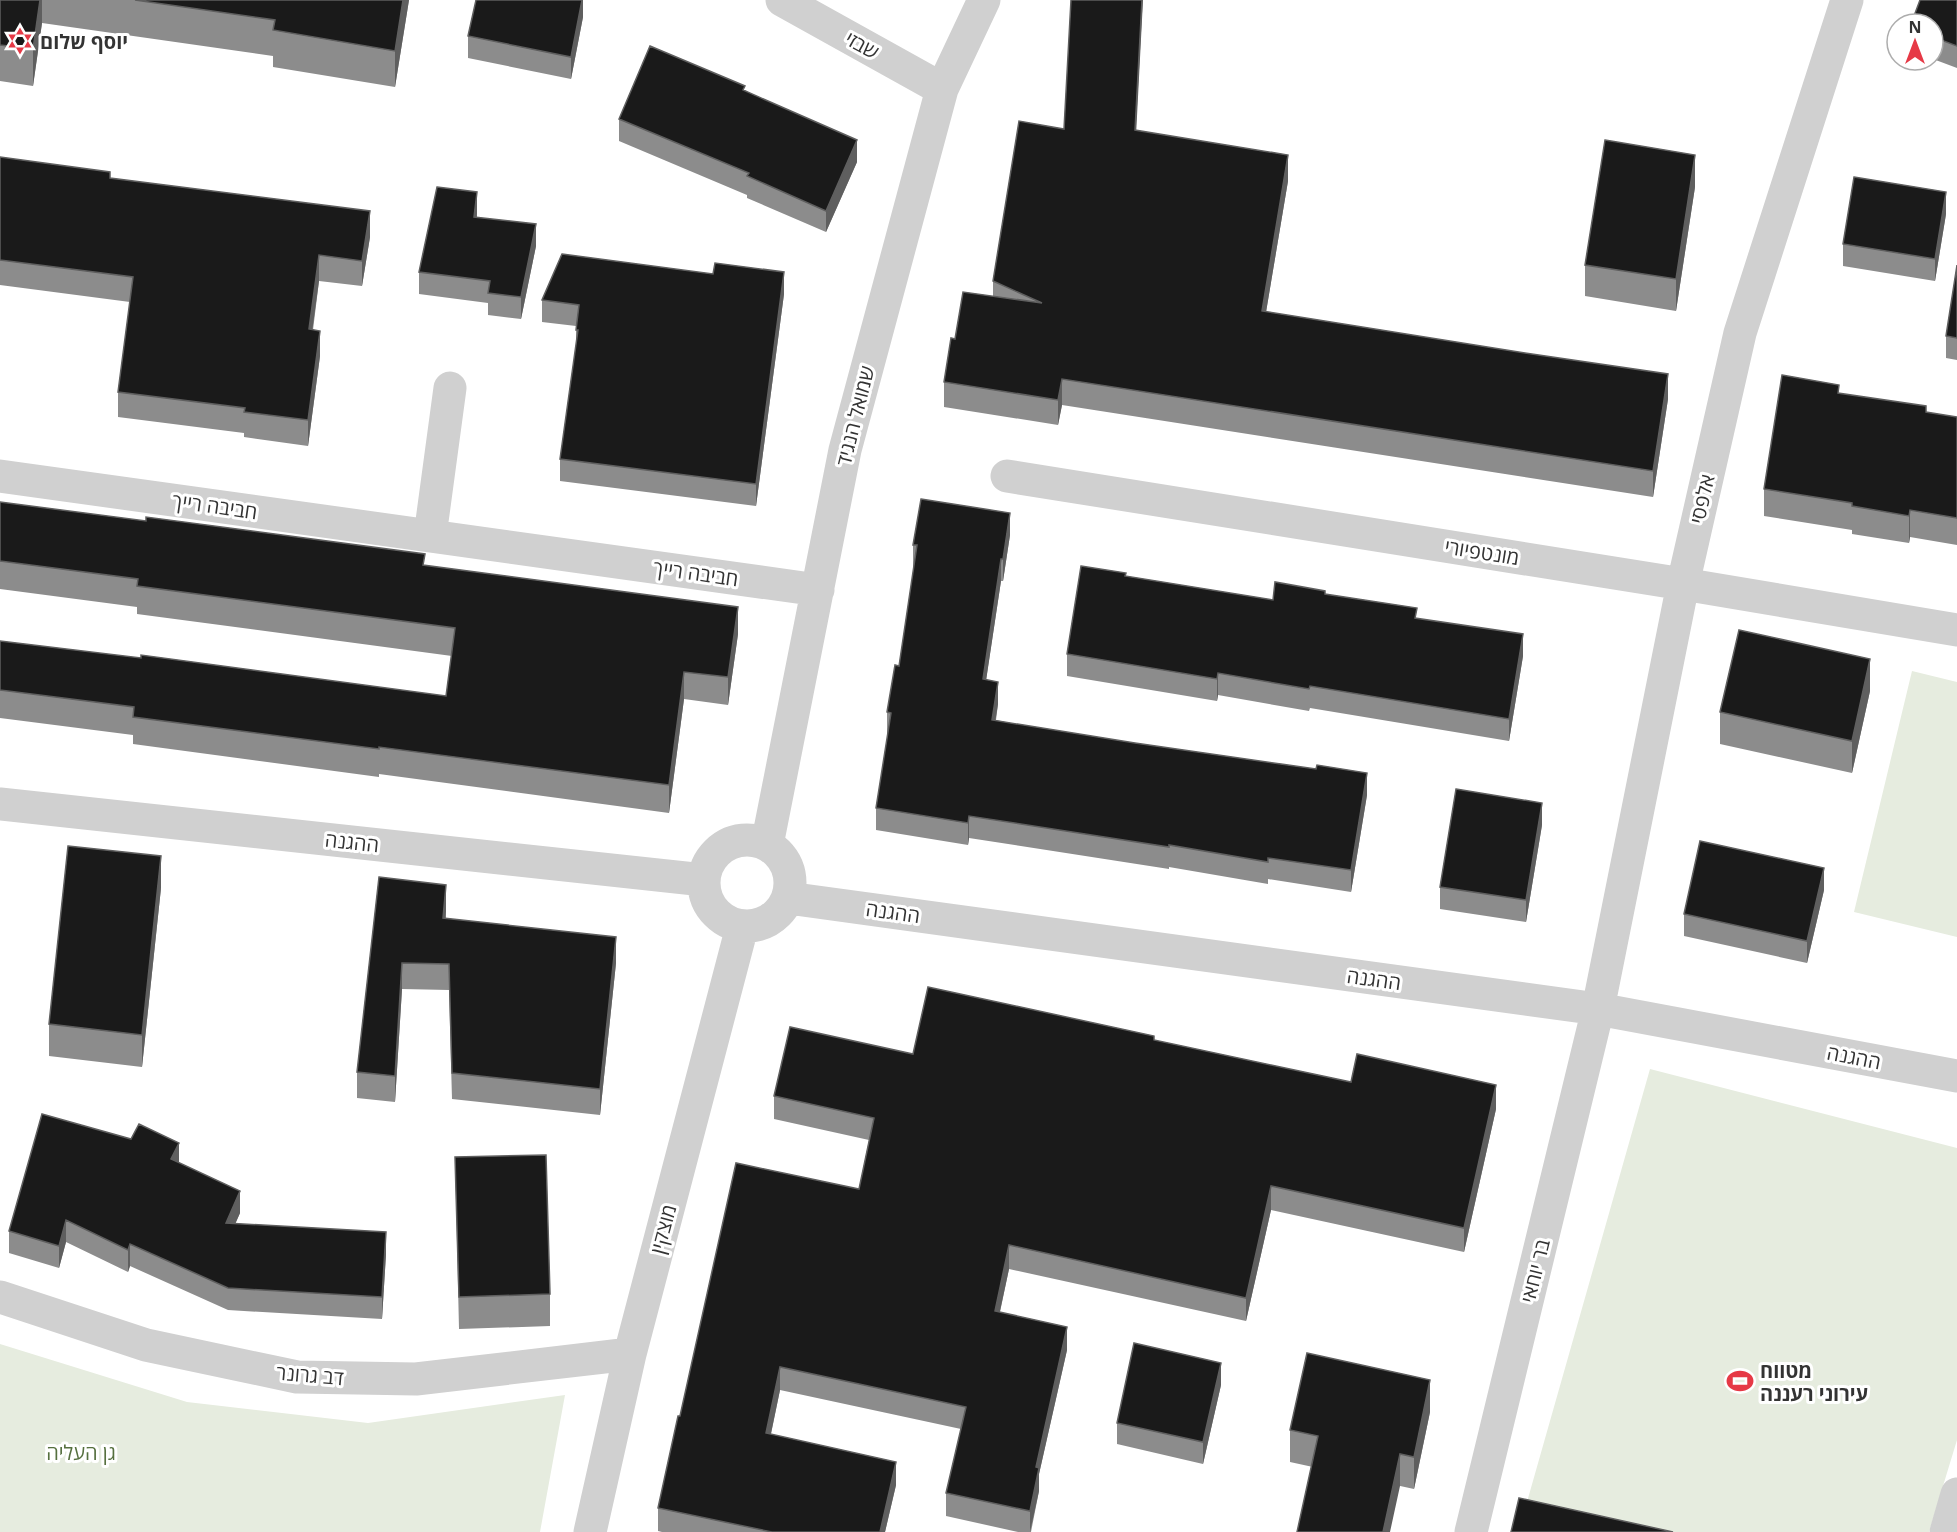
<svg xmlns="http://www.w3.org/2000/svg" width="1957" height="1532" viewBox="0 0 1957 1532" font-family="'Open Sans',Heebo,sans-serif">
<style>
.green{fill:#e6ecdf}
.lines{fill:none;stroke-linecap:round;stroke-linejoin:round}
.minor{stroke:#d0d0d0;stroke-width:33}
.tertiary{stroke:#d0d0d0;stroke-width:33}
.wall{fill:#8c8c8c}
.shaded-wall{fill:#5f5f5f}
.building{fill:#1a1a1a;stroke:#5f5f5f;stroke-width:1.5}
.labels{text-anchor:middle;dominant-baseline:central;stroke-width:6;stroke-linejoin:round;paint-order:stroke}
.poi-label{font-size:20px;font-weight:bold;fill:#333;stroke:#fff;text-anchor:start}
.street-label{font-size:20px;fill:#333;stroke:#fff}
.park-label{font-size:20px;fill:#56703f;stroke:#fff}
</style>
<rect width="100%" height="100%" fill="#fff"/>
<path class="green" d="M 1912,671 L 1957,682 L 1957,937 L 1854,912 Z
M 1650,1069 L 1957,1148 L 1957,1440 L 1929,1532 L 1530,1532 L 1519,1530 Z
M 0,1344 L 187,1402 L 368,1423 L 565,1395 L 540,1532 L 0,1532 Z"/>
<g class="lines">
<path class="minor" d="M 782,0 L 942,89
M 0,476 L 818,590
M 1007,476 L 1683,584 L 1957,630
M 430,536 L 450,388
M 0,804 L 704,880
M704 883a43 43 0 1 1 86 0a43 43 0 1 1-86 0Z
M 767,845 L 845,450 L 942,89 L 984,0
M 788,898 L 1598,1009 L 1957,1076
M 0,1297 L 146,1345 L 297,1377 L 416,1379 L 630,1354
M 590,1532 L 630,1354 L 742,927
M 1471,1532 L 1598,1009 L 1683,584 L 1740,333 L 1847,0"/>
<path class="tertiary" d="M 1946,1532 L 1957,1494"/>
</g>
<path class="wall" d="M 0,0 L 409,0 L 395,87 L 273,67 L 273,56 L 42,23 L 33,86 L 0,81 Z
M 583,0 L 583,17 L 571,79 L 468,58 L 468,36 Z
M 1957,0 L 1957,68 L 1933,59 L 1933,24 Z
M 745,90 L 857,162 L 826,232 L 747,198 L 747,195 L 619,141 L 619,119 Z
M 1064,129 L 1136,130 L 1288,181 L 1266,312 L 1668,399 L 1653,497 L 1062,405 L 1058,425 L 944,407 L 944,382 L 955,339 L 993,296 L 993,281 Z
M 0,157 L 110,178 L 370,237 L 362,286 L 319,281 L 313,330 L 320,356 L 308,446 L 244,437 L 244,433 L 118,417 L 118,392 L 130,302 L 0,285 Z
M 1695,187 L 1676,311 L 1585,296 L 1585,265 Z
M 477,214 L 477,217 L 536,246 L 521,319 L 488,315 L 488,303 L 419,294 L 419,272 Z
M 1946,214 L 1935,281 L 1843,266 L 1843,244 Z
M 1957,265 L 1957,360 L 1946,358 L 1946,336 Z
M 784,294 L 756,506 L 560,481 L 560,459 L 576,346 L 576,326 L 542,322 L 542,300 Z
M 1839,393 L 1926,413 L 1957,417 L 1957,545 L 1910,537 L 1909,543 L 1852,534 L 1852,530 L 1764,516 L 1764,489 Z
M 0,502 L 425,566 L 738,634 L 728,705 L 684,699 L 669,813 L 379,774 L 379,777 L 133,744 L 133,735 L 0,718 L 0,641 L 446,696 L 452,656 L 137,614 L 137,607 L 0,589 Z
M 1010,535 L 1003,581 L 1001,581 L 986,680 L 998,704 L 996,720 L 1367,795 L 1351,892 L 1268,879 L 1268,884 L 1169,867 L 1169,869 L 969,838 L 968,845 L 876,830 L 876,808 L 888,734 L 887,734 L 887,712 L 899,666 L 914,567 L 913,567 L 913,545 Z
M 1126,576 L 1273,600 L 1325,594 L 1417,618 L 1523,656 L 1509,741 L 1310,708 L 1309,711 L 1218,695 L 1217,701 L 1067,676 L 1067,654 Z
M 1870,691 L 1852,773 L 1720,744 L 1720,712 Z
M 1542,825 L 1526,922 L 1440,909 L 1440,887 Z
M 379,877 L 446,911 L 446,919 L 616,963 L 600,1115 L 452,1099 L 449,990 L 402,989 L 395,1102 L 357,1098 L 357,1072 Z
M 161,888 L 142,1067 L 49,1056 L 49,1024 Z
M 1824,890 L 1807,963 L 1684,936 L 1684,914 Z
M 1154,1040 L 1351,1082 L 1496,1109 L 1464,1252 L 1271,1210 L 1246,1321 L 1009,1269 L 1000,1312 L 1067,1350 L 1039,1474 L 1039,1491 L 1031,1532 L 1018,1532 L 946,1516 L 946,1493 L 961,1429 L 780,1390 L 771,1434 L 896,1485 L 885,1532 L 662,1532 L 658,1531 L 658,1508 L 680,1416 L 859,1189 L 869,1140 L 774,1119 L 774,1096 L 913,1054 Z
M 455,1157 L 550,1294 L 550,1326 L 459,1329 Z
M 179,1163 L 240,1213 L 235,1224 L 386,1254 L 382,1319 L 228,1310 L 130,1266 L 128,1272 L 66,1242 L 59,1268 L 9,1253 L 9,1231 Z
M 1221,1385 L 1203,1464 L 1117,1444 L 1117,1423 Z
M 1430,1412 L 1414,1489 L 1290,1462 L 1290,1430 Z"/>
<path class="shaded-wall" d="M 40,0 L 42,0 L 42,23 L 33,86 L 33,49 Z
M 403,0 L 409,0 L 395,87 L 395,51 Z
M 582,0 L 583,0 L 583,17 L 571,79 L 571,57 Z
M 1142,0 L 1143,0 L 1135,155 L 1135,130 Z
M 857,140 L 857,162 L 826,232 L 826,211 Z
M 1288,155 L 1288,181 L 1262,336 L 1262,311 Z
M 1695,155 L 1695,187 L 1676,311 L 1676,279 Z
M 477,192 L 477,214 L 474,239 L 474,217 Z
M 1946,192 L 1946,214 L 1935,281 L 1935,259 Z
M 370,211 L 370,237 L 362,286 L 362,261 Z
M 536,224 L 536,246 L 521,319 L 521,297 Z
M 319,255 L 319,281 L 309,354 L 309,329 Z
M 784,272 L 784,294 L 756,506 L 756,484 Z
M 320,331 L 320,356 L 308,446 L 308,420 Z
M 1668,374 L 1668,399 L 1653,497 L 1653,471 Z
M 1062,379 L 1062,405 L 1058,425 L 1058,400 Z
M 1910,510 L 1910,537 L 1909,543 L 1909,516 Z
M 1010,513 L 1010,535 L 1003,581 L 1003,559 Z
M 1001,559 L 1001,581 L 983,701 L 983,679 Z
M 738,607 L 738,634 L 728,705 L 728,677 Z
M 1523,634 L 1523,656 L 1509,741 L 1509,719 Z
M 1870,659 L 1870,691 L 1852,773 L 1852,741 Z
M 684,672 L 684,699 L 669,813 L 669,785 Z
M 1218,673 L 1218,695 L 1217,701 L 1217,679 Z
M 998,682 L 998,704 L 992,742 L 992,720 Z
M 1367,773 L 1367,795 L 1351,892 L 1351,870 Z
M 1542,803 L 1542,825 L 1526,922 L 1526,900 Z
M 969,816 L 969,838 L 968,845 L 968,823 Z
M 161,856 L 161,888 L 142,1067 L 142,1035 Z
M 1824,868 L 1824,890 L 1807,963 L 1807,941 Z
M 446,885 L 446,911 L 443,944 L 443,918 Z
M 616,937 L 616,963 L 600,1115 L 600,1089 Z
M 402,963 L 402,989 L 395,1102 L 395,1076 Z
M 1496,1085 L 1496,1109 L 1464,1252 L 1464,1228 Z
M 179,1143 L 179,1165 L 171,1159 Z
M 1271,1186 L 1271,1210 L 1246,1321 L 1246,1298 Z
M 240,1191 L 240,1213 L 226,1245 L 226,1223 Z
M 66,1220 L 66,1242 L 59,1268 L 59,1246 Z
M 386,1232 L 386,1254 L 382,1319 L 382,1297 Z
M 130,1244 L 130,1266 L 128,1272 L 128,1250 Z
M 1009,1245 L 1009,1269 L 995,1334 L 995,1311 Z
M 1067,1327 L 1067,1350 L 1039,1474 L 1039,1491 L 1030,1532 L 1030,1511 L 1036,1467 Z
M 1221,1363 L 1221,1385 L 1203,1464 L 1203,1442 Z
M 780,1367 L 780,1390 L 766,1457 L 766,1433 Z
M 1430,1380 L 1430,1412 L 1414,1489 L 1414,1457 Z
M 1400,1454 L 1400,1486 L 1390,1532 L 1383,1532 Z
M 896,1462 L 896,1485 L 885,1532 L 880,1532 Z"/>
<path class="building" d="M 0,0 L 40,0 L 33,49 L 0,45 Z
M 135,0 L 403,0 L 395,51 L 273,30 L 275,20 Z
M 476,0 L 582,0 L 571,57 L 468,36 Z
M 1071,0 L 1142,0 L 1135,130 L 1288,155 L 1262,311 L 1525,353 L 1668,374 L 1653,471 L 1062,379 L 1058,400 L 944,382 L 951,338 L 955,339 L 963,292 L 1042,303 L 993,281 L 1019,121 L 1064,129 Z
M 1920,0 L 1957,0 L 1957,46 L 1933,37 L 1933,24 L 1911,24 Z
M 650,46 L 745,86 L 743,90 L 857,140 L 826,211 L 747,176 L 749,173 L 619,119 Z
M 1605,140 L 1695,155 L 1676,279 L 1585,265 Z
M 0,157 L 110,172 L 110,178 L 370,211 L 362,261 L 319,255 L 309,329 L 320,331 L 308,420 L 244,412 L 245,408 L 118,392 L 133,277 L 0,260 Z
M 1854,177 L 1946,192 L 1935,259 L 1843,244 Z
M 437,187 L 477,192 L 474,217 L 536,224 L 521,297 L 488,293 L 490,281 L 419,272 Z
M 562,254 L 713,274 L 715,263 L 784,272 L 756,484 L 560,459 L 578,330 L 576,330 L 579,305 L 542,300 Z
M 1957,265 L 1957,338 L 1946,336 Z
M 1782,375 L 1839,385 L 1838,393 L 1926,406 L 1926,412 L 1957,417 L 1957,518 L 1910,510 L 1909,516 L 1852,506 L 1852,503 L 1764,489 Z
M 921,499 L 1010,513 L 1003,559 L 1001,559 L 983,679 L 998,682 L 992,720 L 1135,743 L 1316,769 L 1317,765 L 1367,773 L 1351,870 L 1268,858 L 1268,862 L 1169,845 L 1169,847 L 969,816 L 968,823 L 876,808 L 891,713 L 887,712 L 895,665 L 899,666 L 917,545 L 913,545 Z
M 0,502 L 146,521 L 146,517 L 425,554 L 423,565 L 738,607 L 728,677 L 684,672 L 669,785 L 379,747 L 379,749 L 133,717 L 134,707 L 0,690 L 0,641 L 141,658 L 141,655 L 446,696 L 455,628 L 137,586 L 138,579 L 0,561 Z
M 1081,566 L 1126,573 L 1125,576 L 1273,600 L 1275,582 L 1325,591 L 1325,594 L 1417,608 L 1415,618 L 1523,634 L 1509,719 L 1310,686 L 1309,689 L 1218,673 L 1217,679 L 1067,654 Z
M 1739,630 L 1870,659 L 1852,741 L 1720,712 Z
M 1456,789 L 1542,803 L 1526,900 L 1440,887 Z
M 1700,841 L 1824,868 L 1807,941 L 1684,914 Z
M 68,846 L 161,856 L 142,1035 L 49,1024 Z
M 379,877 L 446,885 L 443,918 L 616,937 L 600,1089 L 452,1073 L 449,964 L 402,963 L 395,1076 L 357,1072 Z
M 928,987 L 1154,1036 L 1154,1040 L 1351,1082 L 1357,1054 L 1496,1085 L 1464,1228 L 1271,1186 L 1246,1298 L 1009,1245 L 995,1311 L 1067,1327 L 1036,1467 L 1039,1468 L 1030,1511 L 946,1493 L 966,1407 L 780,1367 L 766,1433 L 896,1462 L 880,1532 L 772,1532 L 658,1508 L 678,1416 L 680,1416 L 736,1163 L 859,1189 L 874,1118 L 774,1096 L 790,1027 L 913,1054 Z
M 42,1114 L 131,1139 L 139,1124 L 179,1143 L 171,1159 L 240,1191 L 226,1223 L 386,1232 L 382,1297 L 228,1288 L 130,1244 L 128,1250 L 66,1220 L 59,1246 L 9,1231 Z
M 546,1155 L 550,1294 L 459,1297 L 455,1157 Z
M 1134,1343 L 1221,1363 L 1203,1442 L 1117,1423 Z
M 1307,1353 L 1430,1380 L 1414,1457 L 1400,1454 L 1383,1532 L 1297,1532 L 1318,1436 L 1290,1430 Z
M 1519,1498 L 1673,1532 L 1511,1532 Z"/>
<defs>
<g id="synagogue-bare" transform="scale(2.07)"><path d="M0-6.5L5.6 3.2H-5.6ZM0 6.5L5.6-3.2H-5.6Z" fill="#e63946" stroke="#fff" stroke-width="2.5" paint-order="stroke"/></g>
<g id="stadium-bare" transform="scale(2.07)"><path d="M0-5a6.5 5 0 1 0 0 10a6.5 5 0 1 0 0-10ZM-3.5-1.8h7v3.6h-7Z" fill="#e63946" stroke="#fff" stroke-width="2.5" paint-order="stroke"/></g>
</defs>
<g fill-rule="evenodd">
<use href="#synagogue-bare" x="20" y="41"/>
<use href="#stadium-bare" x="1740" y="1381"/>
</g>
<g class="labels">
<g class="poi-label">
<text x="40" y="41">יוסף שלום</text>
<text x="1760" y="1370">מטווח<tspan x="1760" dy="23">עירוני רעננה</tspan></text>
</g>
<g class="street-label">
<text transform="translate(862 45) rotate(29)">שבזי</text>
<text transform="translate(855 416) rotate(-76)">שמואל הנגיד</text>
<text transform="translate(1702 499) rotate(-77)">אלפסי</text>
<text transform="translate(215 506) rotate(8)">חביבה רייך</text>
<text transform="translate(1482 552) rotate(9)">מונטפיורי</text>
<text transform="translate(696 573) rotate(8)">חביבה רייך</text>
<text transform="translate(352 842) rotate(6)">ההגנה</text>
<text transform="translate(893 912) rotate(8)">ההגנה</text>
<text transform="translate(1374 979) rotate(8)">ההגנה</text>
<text transform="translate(1854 1057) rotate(11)">ההגנה</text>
<text transform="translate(663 1229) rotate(-75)">מוצקין</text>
<text transform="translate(1535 1271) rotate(-76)">בר יוחאי</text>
<text transform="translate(310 1375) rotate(5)">דב גרונר</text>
</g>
<g class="park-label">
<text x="81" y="1452">גן העליה</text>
</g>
</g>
<g transform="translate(1915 42)"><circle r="28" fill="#ffffff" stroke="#adadad" stroke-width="1.5"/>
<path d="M0-4.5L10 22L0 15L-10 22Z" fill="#e63946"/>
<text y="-9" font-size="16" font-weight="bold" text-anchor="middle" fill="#333333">N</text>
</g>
</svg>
